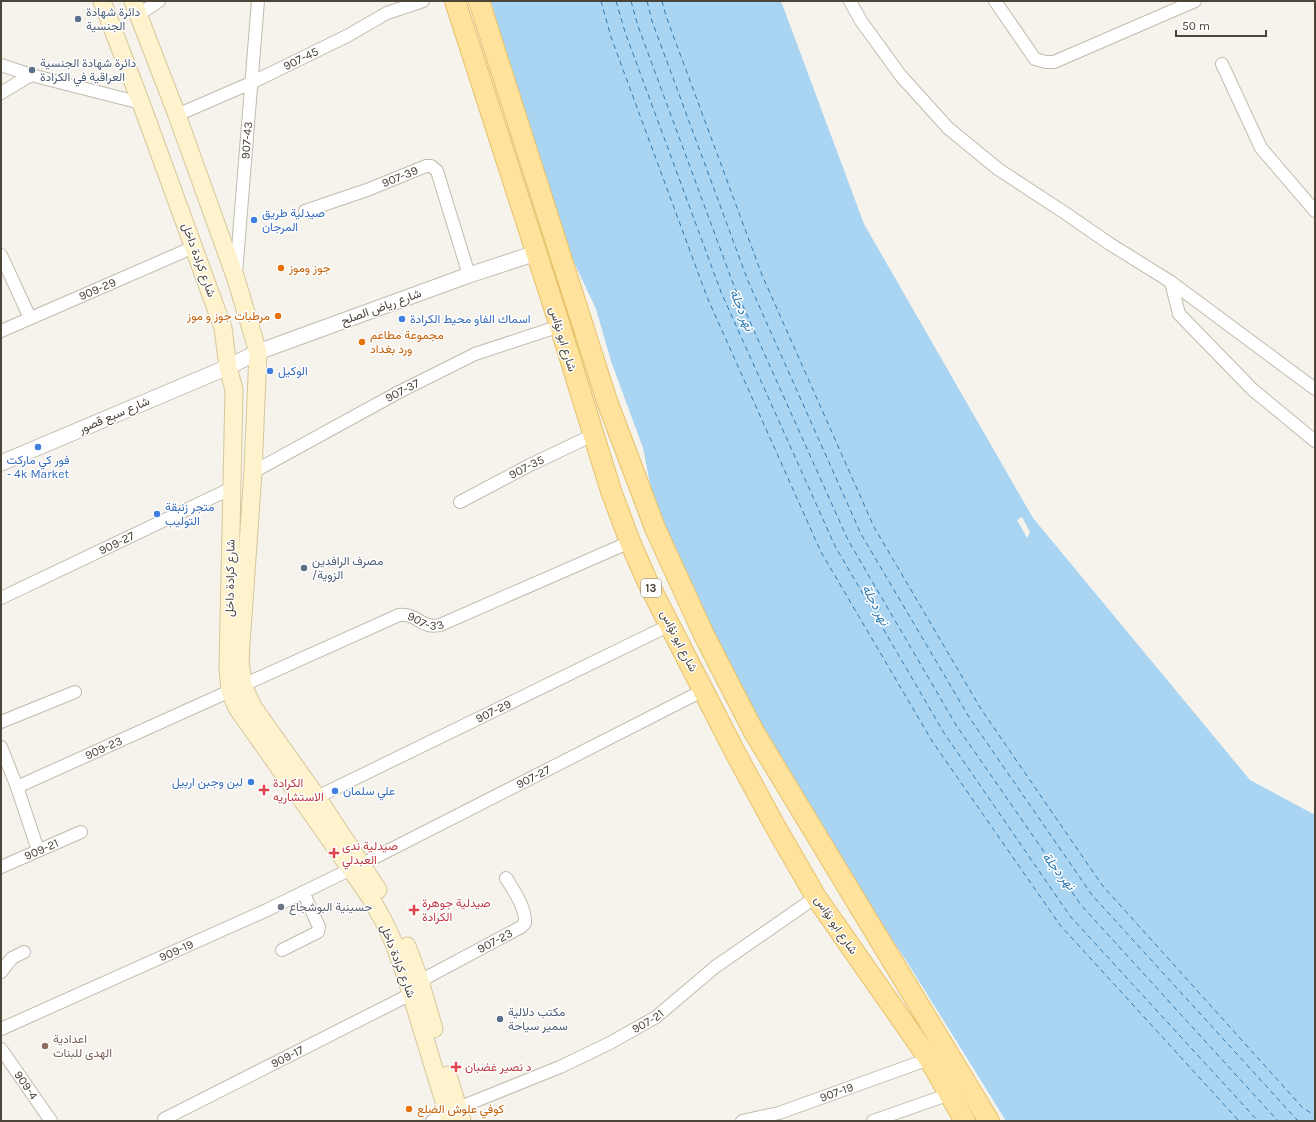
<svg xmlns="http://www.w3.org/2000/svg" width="1316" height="1122" viewBox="0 0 1316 1122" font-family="Karla,Vazirmatn,sans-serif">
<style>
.water{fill:#a9d4f2}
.pier{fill:#f6f3ec}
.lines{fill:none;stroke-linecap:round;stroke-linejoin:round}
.ferry{stroke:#2e7ab2;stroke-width:1;stroke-dasharray:5 4;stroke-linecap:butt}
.minor-casing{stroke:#c2bbae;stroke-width:14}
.tertiary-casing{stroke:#c2bbae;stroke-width:17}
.secondary-casing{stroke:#d6c79b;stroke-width:19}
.primary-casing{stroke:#e6c16a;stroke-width:22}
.minor{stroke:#fff;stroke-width:12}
.tertiary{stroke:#fff;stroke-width:15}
.secondary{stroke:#fff3cd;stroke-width:17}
.primary{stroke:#ffe39c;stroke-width:20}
.service-dot{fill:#5c6f8a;stroke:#fff;stroke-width:1.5}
.shop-dot{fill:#3f7fe0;stroke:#fff;stroke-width:1.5}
.food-dot{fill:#e8710a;stroke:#fff;stroke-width:1.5}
.health-dot{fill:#e0444e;stroke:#fff;stroke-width:1.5}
.worship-dot{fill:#6b7280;stroke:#fff;stroke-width:1.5}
.education-dot{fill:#8d6e63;stroke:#fff;stroke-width:1.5}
.labels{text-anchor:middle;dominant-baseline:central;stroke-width:3;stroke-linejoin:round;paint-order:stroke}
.shield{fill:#fff;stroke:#817c74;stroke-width:1}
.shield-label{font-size:11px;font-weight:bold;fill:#4b4439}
.service-label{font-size:12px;fill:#4e5e75;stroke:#fff;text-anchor:start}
.street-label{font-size:12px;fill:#4b4439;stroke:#fff}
.shop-label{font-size:12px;fill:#366cbe;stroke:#fff;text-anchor:start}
.food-label{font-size:12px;fill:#c56008;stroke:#fff;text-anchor:start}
.health-label{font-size:12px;fill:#be3a42;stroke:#fff;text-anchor:start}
.worship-label{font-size:12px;fill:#5b616d;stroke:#fff;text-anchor:start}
.education-label{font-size:12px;fill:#785e54;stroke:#fff;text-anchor:start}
.water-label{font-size:13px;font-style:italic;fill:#2e7ab2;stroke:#fff}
</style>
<rect width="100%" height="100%" fill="#f6f3ec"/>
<path class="water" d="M 491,1 L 781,1 L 864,224 L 1033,518 L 1250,780 L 1315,815 L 1315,1121 L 1006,1121 L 909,965 L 858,889 L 725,666 L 655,509 L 643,448 L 611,361 L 596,309 L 554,220 L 527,129 Z"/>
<path class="pier" d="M 1022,517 L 1030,532 L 1027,538 L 1017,520 Z"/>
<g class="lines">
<path class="ferry" d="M 601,1 L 611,37 L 707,297 L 821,552 L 932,741 L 1060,925 L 1239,1121
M 616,1 L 625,32 L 721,292 L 835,546 L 944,733 L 1070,916 L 1258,1121
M 631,1 L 638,26 L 734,286 L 848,540 L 956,725 L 1081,905 L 1278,1121
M 647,1 L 652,21 L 748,281 L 861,534 L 969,717 L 1092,895 L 1298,1121
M 662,1 L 666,16 L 762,275 L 874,527 L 981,709 L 1102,885 L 1302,1107 L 1315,1116"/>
<g class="minor-casing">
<g id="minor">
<path d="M 850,1 L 861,21 L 901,76 L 948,128 L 998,169 L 1065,213 L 1110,244 L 1171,282 L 1315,389"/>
<path d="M 995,1 L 1035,59 L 1046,62 L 1054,62 L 1195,1"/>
<path d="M 138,15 L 159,1"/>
<path d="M 1222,64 L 1261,148 L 1315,211"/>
<path d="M 1,65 L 31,75 L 141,103"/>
<path d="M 1,93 L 31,75"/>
<path id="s1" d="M 177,115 L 251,83 L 347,36 L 387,13 L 423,1"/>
<path id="s2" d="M 305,211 L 367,190 L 426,166 L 431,166 L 437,171 L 469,275"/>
<path d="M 1,255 L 30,318"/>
<path id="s3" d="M 236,273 L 258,1"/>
<path d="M 1171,282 L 1179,314 L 1253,390 L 1315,441"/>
<path id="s4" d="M 1,331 L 194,247"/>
<path id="s5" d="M 253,472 L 399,392 L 475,354 L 560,326"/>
<path id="s6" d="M 460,502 L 530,465 L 593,435"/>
<path id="s7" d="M 1,598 L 232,488"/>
<path id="s8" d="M 243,685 L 399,615 C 418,613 420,629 440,625 L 630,542"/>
<path d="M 1,722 L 75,692"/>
<path id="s9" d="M 1,747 L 17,787 L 230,691"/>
<path d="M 17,787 L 38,850"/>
<path id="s10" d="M 317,797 L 670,625"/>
<path id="s11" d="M 362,864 L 704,690"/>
<path id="s12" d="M 1,867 L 81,832"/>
<path d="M 282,950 L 318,932 L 319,927 L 303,892"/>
<path d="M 1,972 L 12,958 L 24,952"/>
<path id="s13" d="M 420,981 L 521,927 L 525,923 C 526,908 514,891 506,878"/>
<path id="s14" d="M 1,1029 L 267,910 L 351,869"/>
<path id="s15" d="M 1,1049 L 51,1121"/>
<path id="s16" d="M 458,1108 L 560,1067 L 610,1043 L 656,1017 L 715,967 L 816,897"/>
<path id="s17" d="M 164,1119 L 411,994"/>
<path d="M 432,1121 L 447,1113"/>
<path id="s18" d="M 742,1121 L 779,1113 L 929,1059"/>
<path d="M 873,1121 L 950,1094"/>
</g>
</g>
<g class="tertiary-casing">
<path id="tertiary" d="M 1,463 L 228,367 L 258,352 L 469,275 L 536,253"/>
</g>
<g class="secondary-casing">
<path id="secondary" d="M 102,1 L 141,103 L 223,328 L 228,367 L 234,390 L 228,668 L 230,691 L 237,708 L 324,831 L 370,897 L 383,920 L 393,941 L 405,974 L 450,1121
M 133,1 L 177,115 L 236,279 L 258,352 L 253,472 L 240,659 L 243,685 L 253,707 L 317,797 L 378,890
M 407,946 L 420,981 L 434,1029
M 448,1075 L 462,1121"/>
</g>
<g class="primary-casing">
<path id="primary" d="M 455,1 L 560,326 L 611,491 L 630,542 L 648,583 L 737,756 L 775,826 L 816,897 L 929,1059 L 965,1121
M 479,1 L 607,401 L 655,528 L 704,635 L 754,732 L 989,1121"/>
</g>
<use href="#minor" class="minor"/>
<use href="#tertiary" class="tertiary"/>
<use href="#secondary" class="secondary"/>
<use href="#primary" class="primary"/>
</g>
<g class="service-dot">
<circle cx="78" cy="19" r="4"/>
<circle cx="32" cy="70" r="4"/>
<circle cx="304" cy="568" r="4"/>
<circle cx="500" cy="1019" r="4"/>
</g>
<g class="shop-dot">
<circle cx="254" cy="220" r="4"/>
<circle cx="402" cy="319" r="4"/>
<circle cx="270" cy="371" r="4"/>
<circle cx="38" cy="447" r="4"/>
<circle cx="157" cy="514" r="4"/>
<circle cx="251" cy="782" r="4"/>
<circle cx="335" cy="791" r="4"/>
</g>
<g class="food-dot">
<circle cx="281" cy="268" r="4"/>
<circle cx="278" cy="316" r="4"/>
<circle cx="362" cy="342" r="4"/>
<circle cx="409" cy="1109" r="4"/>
</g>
<g class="health-dot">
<path d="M262 784h4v4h4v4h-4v4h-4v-4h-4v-4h4z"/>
<path d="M332 847h4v4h4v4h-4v4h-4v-4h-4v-4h4z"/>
<path d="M412 904h4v4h4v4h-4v4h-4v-4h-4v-4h4z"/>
<path d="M454 1061h4v4h4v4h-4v4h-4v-4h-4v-4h4z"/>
</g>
<circle class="worship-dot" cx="281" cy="907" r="4"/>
<circle class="education-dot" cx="45" cy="1046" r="4"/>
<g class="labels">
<rect class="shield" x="641" y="579" width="20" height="18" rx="3"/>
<g class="shield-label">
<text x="651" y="588">13</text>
</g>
<g class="service-label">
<text x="86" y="12">دائرة شهادة<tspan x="86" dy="14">الجنسية</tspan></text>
<text x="40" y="63">دائرة شهادة الجنسية<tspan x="40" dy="14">العراقية في الكرادة</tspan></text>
<text x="312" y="561">مصرف الرافدين<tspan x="312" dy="14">/الزوية</tspan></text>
<text x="508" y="1012">مكتب دلالية<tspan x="508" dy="14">سمير سياحة</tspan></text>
</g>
<g class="street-label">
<text stroke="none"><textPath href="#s1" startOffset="136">907-45</textPath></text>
<text stroke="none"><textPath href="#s3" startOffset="133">907-43</textPath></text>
<text stroke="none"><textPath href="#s2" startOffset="101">907-39</textPath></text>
<text transform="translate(199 260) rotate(70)">شارع كرادة داخل</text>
<text stroke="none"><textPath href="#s4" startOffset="105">909-29</textPath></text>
<text transform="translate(381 307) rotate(-20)">شارع رياض الصلح</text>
<text transform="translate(563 339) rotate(73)">شارع ابو نؤاس</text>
<text stroke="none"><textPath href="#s5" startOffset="170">907-37</textPath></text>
<text transform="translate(114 415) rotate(-23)">شارع سبع قصور</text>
<text stroke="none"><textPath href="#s6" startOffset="75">907-35</textPath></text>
<text stroke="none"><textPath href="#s7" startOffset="128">909-27</textPath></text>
<text transform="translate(230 578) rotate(-89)">شارع كرادة داخل</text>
<text stroke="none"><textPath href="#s8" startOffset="199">907-33</textPath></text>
<text transform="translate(679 641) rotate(63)">شارع ابو نؤاس</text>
<text stroke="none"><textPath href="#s10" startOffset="196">907-29</textPath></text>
<text stroke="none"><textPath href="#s9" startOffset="138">909-23</textPath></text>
<text stroke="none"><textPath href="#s11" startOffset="192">907-27</textPath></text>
<text stroke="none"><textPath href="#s12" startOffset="44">909-21</textPath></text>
<text transform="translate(836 925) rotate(56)">شارع ابو نؤاس</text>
<text stroke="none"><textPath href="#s13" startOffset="85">907-23</textPath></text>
<text stroke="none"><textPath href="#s14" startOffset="192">909-19</textPath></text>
<text transform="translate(398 961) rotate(69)">شارع كرادة داخل</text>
<text stroke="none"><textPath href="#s16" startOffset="209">907-21</textPath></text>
<text stroke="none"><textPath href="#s17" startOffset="138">909-17</textPath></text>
<text stroke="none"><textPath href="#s15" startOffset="44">909-4</textPath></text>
<text stroke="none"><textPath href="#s18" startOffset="99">907-19</textPath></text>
</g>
<g class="shop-label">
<text x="262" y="213">صيدلية طريق<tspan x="262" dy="14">المرجان</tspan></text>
<text x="410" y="319">اسماك الفاو محيط الكرادة</text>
<text x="278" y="371">الوكيل</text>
<text x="38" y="460" text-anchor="middle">فور كي ماركت<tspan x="38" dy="14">- 4k Market</tspan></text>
<text x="165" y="507">متجر زنبقة<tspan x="165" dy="14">التوليب</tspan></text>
<text x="243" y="782" text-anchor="end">لبن وجبن اربيل</text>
<text x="343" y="791">علي سلمان</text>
</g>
<g class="food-label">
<text x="289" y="268">جوز وموز</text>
<text x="270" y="316" text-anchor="end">مرطبات جوز و موز</text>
<text x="370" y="335">مجموعة مطاعم<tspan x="370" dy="14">ورد بغداد</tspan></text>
<text x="417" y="1109">كوفي علوش الضلع</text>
</g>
<g class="health-label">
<text x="273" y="783">الكرادة<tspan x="273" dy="14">الاستشاريه</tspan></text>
<text x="342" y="846">صيدلية ندى<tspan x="342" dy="14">العبدلي</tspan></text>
<text x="422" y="903">صيدلية جوهرة<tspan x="422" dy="14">الكرادة</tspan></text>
<text x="465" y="1067">د نصير غضبان</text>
</g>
<g class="worship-label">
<text x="289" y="907">حسينية البوشجاع</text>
</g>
<g class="education-label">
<text x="53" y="1039">اعدادية<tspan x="53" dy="14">الهدى للبنات</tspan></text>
</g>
<g class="water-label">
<text transform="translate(742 310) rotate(68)">نهر دجلة</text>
<text transform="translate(876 605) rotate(63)">نهر دجلة</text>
<text transform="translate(1059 871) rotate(51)">نهر دجلة</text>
</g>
</g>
<rect width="1316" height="1122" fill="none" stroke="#4b4439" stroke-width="4"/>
<path d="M1176 30v6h90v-6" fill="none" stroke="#4b4439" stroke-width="2"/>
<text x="1182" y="30" font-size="12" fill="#4b4439" stroke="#ffffff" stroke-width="3" paint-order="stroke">50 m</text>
</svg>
